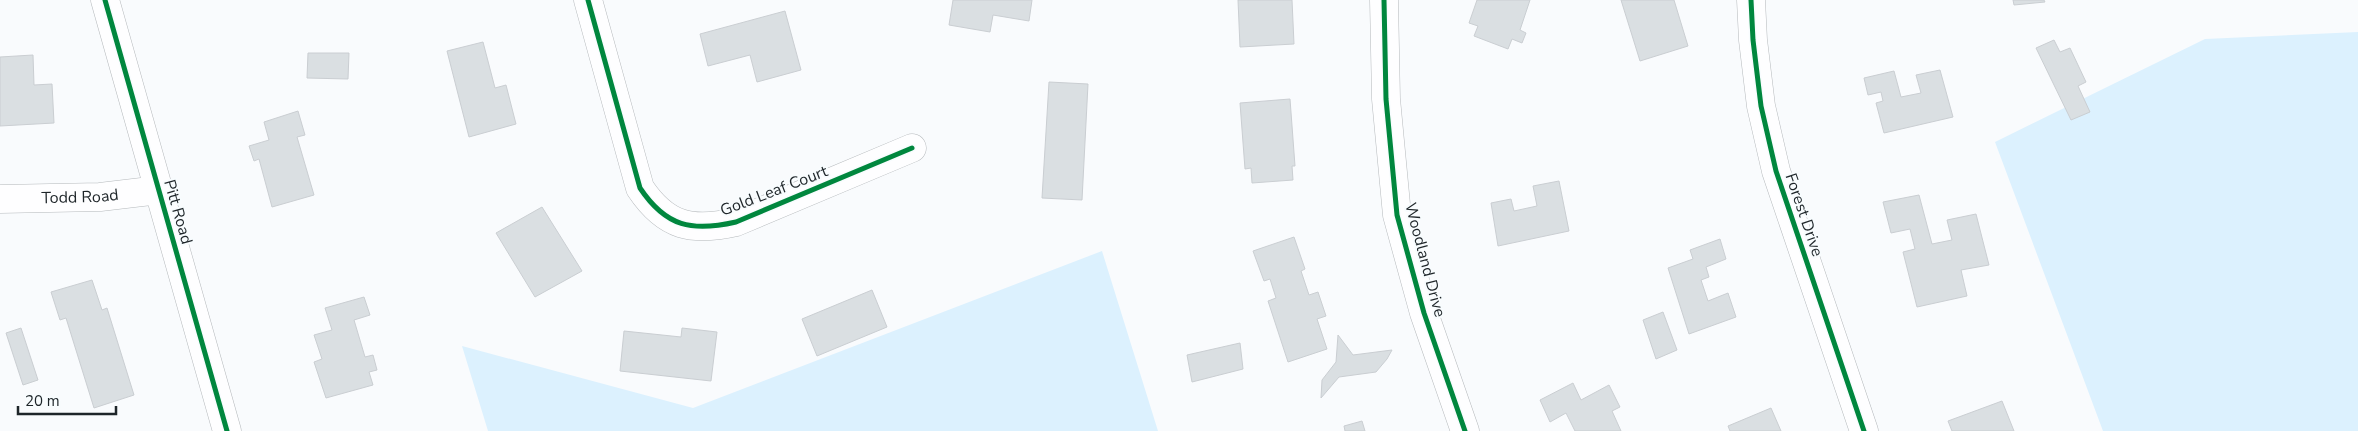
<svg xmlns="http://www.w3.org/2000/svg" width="2358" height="431" viewBox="0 0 2358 431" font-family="'Nunito Sans',sans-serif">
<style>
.green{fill:#dcf1fe}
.building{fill:#dadfe2;stroke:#caced2}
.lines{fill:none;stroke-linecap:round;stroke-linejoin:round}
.minor-casing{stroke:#b5b9bc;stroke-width:29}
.minor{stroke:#fefeff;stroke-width:28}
.cycleway-casing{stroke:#f8fcfe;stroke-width:8}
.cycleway{stroke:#00873e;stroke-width:5}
.labels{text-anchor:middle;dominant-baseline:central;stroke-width:4;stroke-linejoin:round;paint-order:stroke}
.street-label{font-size:16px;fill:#1e2529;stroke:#f8fcfe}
</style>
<rect width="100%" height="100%" fill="#f9fbfd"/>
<path class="green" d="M 2358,32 L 2358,431 L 2103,431 L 1995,142 L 2205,39 Z
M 1102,251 L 1158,431 L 488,431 L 462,346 L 693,408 Z"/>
<path class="building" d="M 953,0 L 1032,0 L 1029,21 L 993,15 L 990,32 L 949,25 Z
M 1238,0 L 1292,0 L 1294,44 L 1240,47 Z
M 1477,0 L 1530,0 L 1520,30 L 1526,33 L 1522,43 L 1512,39 L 1508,49 L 1474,36 L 1478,26 L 1469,23 Z
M 1621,0 L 1674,0 L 1688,46 L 1640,61 Z
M 2013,0 L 2044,0 L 2045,2 L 2014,5 Z
M 785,11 L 801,70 L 757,82 L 750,55 L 708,66 L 700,34 Z
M 2054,40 L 2060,52 L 2070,48 L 2086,82 L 2078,86 L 2090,112 L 2071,120 L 2036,48 Z
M 483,42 L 495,88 L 506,85 L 516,124 L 469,137 L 447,51 Z
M 308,53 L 349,53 L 348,79 L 307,78 Z
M 33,55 L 34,85 L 52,84 L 54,123 L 0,126 L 0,57 Z
M 1940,70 L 1953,117 L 1884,133 L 1876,103 L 1883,101 L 1881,92 L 1868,95 L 1864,78 L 1894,71 L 1901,97 L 1921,93 L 1916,75 Z
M 1049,82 L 1088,84 L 1082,200 L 1042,198 Z
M 1290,99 L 1295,166 L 1292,166 L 1293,180 L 1252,183 L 1251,168 L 1245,169 L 1240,103 Z
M 298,111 L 305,135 L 297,137 L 314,195 L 272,207 L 259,159 L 254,161 L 249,146 L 269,140 L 264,122 Z
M 1559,181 L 1569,231 L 1498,246 L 1491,203 L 1511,199 L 1514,211 L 1537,206 L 1533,186 Z
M 1919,195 L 1932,244 L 1952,240 L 1947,220 L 1976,214 L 1989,265 L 1961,270 L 1967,296 L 1917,307 L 1903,252 L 1915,249 L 1910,229 L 1891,233 L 1883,202 Z
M 542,207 L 582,271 L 535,297 L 496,233 Z
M 1294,237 L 1305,269 L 1301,271 L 1309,295 L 1318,292 L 1326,316 L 1317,319 L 1327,349 L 1288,362 L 1268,301 L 1276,298 L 1270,279 L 1264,281 L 1253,251 Z
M 1720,239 L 1726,259 L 1706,267 L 1709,277 L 1701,280 L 1708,301 L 1728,293 L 1736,317 L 1689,334 L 1668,268 L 1693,259 L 1690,250 Z
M 92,280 L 102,310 L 107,308 L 134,395 L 94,408 L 66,318 L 60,320 L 51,292 Z
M 872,290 L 887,327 L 817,356 L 802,319 Z
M 364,297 L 370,315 L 354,320 L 365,357 L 373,355 L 377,370 L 369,372 L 373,385 L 326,398 L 314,362 L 322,359 L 314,335 L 332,330 L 325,308 Z
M 1663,312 L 1677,350 L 1656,359 L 1643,320 Z
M 21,328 L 38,380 L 23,385 L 6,333 Z
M 682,328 L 717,332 L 711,381 L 620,371 L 624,331 L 681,337 Z
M 1338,335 L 1353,355 L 1392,350 L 1387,359 L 1376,372 L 1339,377 L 1321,398 L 1322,380 L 1336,362 Z
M 1240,343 L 1243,369 L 1192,382 L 1187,355 Z
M 1573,383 L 1581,400 L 1609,385 L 1620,407 L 1612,411 L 1621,431 L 1575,431 L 1566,413 L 1550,422 L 1540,400 Z
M 2002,401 L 2014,431 L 1952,431 L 1948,421 Z
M 1771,408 L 1781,431 L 1730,431 L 1728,426 Z
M 1362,421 L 1365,431 L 1345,431 L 1344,426 Z"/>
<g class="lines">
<g class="minor-casing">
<g id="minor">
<path d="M 105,0 L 227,431"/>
<path d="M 588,0 L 640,188 C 666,227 692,232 736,222 L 912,148"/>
<path d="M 1384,0 L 1386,99 L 1397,215 L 1424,313 L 1465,431"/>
<path d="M 1751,0 L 1753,40 L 1761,106 L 1776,171 L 1864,431"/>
<path id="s1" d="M 0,199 L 100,197 L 159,190"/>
</g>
</g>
<use href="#minor" class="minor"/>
<g class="cycleway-casing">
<path id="cycleway" d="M 105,0 L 227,431
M 588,0 L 640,188 C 666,227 692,232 736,222 L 912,148
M 1384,0 L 1386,99 L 1397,215 L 1424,313 L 1465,431
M 1751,0 L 1753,40 L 1761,106 L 1776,171 L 1864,431"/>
</g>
<use href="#cycleway" class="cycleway"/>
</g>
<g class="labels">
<g class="street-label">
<text transform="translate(774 191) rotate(-21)">Gold Leaf Court</text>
<text stroke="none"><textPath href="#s1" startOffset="80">Todd Road</textPath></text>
<text transform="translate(178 212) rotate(74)">Pitt Road</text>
<text transform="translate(1804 215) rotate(71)">Forest Drive</text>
<text transform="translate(1425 260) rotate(75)">Woodland Drive</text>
</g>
</g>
<path d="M18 406v8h98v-8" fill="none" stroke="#1e2529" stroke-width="2.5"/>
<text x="25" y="406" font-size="15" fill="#1e2529" stroke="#f8fcfe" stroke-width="4" paint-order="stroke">20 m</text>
</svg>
